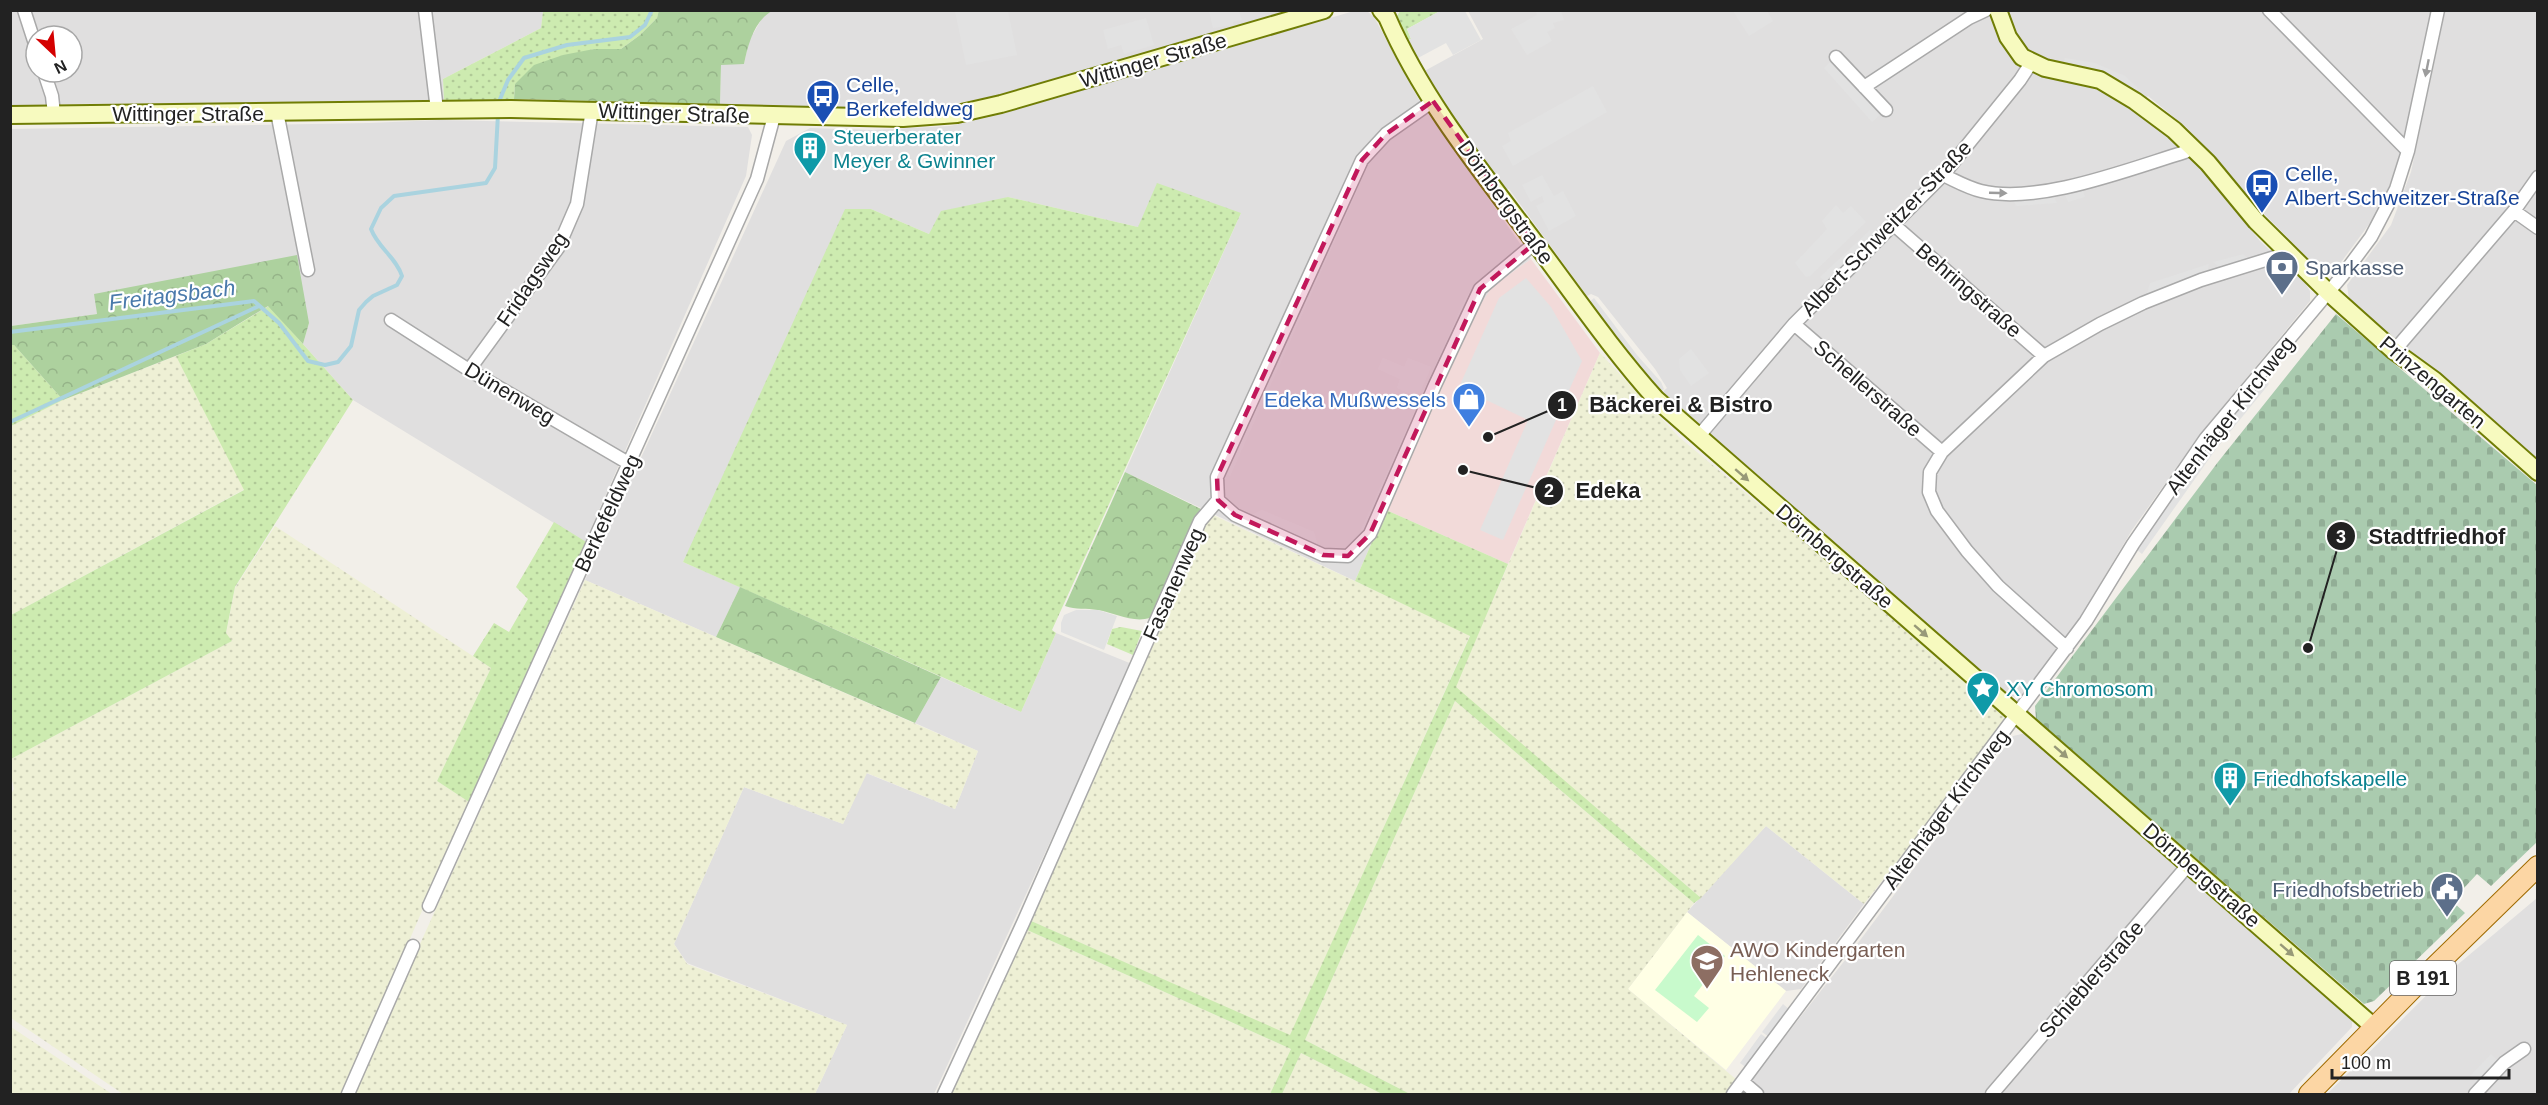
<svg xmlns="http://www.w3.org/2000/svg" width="2548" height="1105" viewBox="0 0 2548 1105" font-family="Arial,sans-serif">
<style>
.residential{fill:#e0dfdf;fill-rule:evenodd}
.commercial{fill:#f2dad9}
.education{fill:#ffffe5}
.farmland{fill:url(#farmland-dots)}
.grass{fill:url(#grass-dots)}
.forest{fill:url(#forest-crowns)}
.cemetery{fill:url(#cemetery-stones)}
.park{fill:#c8facc}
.parking{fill:#e2e2e2}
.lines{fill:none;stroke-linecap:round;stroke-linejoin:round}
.stream{stroke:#aad3df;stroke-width:4}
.street-casing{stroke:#a9a9a9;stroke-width:15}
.secondary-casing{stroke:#707d05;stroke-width:20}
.primary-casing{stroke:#a06b00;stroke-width:22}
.street{stroke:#fff;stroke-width:12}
.secondary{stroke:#f7fabf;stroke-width:16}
.primary{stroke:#fcd6a4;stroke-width:20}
.oneway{fill:#9c9c9c}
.oneway2{fill:#979978}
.marked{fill:#c2185b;fill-opacity:0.2;stroke:#c2185b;stroke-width:4.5;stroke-dasharray:12 8;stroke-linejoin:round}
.labels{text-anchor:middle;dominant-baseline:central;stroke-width:4.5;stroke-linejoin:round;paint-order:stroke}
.shield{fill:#fff;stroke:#646464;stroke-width:1.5}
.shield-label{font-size:20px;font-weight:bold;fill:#222}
.street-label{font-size:21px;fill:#222;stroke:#fff}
.transit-label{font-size:21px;fill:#164399;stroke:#fff;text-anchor:start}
.culture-label{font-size:21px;fill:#0d838f;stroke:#fff;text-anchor:start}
.service-label{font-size:21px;fill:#4e5e75;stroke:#fff;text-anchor:start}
.shop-label{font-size:21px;fill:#366cbe;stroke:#fff;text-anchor:end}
.education-label{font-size:21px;fill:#785e54;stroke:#fff;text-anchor:start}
.water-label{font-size:22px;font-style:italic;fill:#4a7aab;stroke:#fff}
.leader{fill:none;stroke:#222;stroke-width:2}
.callout-dot{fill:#222;stroke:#fff;stroke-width:2}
.mark-label{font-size:18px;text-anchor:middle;font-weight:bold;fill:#fff}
.callout-label{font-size:22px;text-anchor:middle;font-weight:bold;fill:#222;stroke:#fff;stroke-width:4.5;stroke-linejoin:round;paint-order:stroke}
</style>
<defs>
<pattern id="farmland-dots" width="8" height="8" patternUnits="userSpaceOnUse" patternTransform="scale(1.5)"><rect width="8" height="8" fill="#eef0d5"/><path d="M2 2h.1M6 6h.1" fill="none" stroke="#ccceb7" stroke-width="1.8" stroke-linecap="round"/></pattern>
<pattern id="grass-dots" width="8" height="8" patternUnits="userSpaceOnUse" patternTransform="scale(1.5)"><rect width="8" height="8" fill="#cdebb0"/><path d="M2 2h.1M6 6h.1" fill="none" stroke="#b0c997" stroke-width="1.8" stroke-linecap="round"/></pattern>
<pattern id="forest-crowns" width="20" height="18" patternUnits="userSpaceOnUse" patternTransform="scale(1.5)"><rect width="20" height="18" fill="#add19e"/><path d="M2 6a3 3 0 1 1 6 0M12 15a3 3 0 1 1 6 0" fill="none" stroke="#95b388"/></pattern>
<pattern id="cemetery-stones" width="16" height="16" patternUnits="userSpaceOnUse" patternTransform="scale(1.5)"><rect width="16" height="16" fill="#aacbaf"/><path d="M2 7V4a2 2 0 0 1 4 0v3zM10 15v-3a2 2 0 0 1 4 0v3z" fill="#92ae96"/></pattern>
</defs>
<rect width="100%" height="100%" fill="#f2efe9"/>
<path class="residential" d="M 11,11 L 543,11 L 541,28 L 443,79 L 444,101 L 65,104 L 11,106 ZM 36,36 L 72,36 L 72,72 L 36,72 Z
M 772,11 L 1293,11 L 1026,90 L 952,104 L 912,110 L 720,104 L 721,64 L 744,64 L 749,41 L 764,15 Z
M 1354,11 L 1367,11 L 1374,17 L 1418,98 L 1531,259 L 1492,287 L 1386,510 L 1355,581 L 1125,472 L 1241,213 L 1138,227 L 1008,197 L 929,234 L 871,209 L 683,562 L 740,587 L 716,637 L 585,580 L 786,141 L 810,128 L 872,130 L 950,126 L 994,116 Z
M 1468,11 L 1991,11 L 2020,63 L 2036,74 L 2098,88 L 2124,101 L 2177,143 L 2196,162 L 2260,241 L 2305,283 L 2310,291 L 2310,301 L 2201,433 L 2132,530 L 2081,616 L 2023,695 L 2010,697 L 1660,394 L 1667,388 L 1655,369 L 1598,297 L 1591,294 L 1587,296 L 1509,189 L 1503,188 L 1419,74 L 1483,39 Z
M 2007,11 L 2433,11 L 2406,141 L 2387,192 L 2373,219 L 2336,269 L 2322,272 L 2244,194 L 2213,155 L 2187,128 L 2148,96 L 2143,100 L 2036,57 L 2024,47 L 2016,34 Z
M 2445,11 L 2537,11 L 2537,459 L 2437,375 L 2389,340 L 2349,299 L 2347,285 L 2391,225 L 2411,172 Z
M 439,120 L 748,127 L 752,135 L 746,176 L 585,542 L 353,400 L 303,344 L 309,323 L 95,294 L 97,314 L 11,326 L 10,129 L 369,123 Z
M 1056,633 L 1132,664 L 934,1094 L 815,1094 L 847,1025 L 687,963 L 674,944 L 744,787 L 843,824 L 866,773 L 955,809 L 978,751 L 915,723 L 941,677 L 1021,712 Z
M 2026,733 L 2352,1017 L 2352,1027 L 2289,1094 L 1740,1094 L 1849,955 L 2013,736 Z
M 1766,826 L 1864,904 L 1801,989 L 1786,991 L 1687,912 Z
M 2537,898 L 2537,1094 L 2327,1094 L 2456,966 Z"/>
<path class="commercial" d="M 1531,259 L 1600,353 L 1508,564 L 1386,510 L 1475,313 L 1492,287 Z"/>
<path class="education" d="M 1687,912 L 1786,991 L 1726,1070 L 1628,989 Z"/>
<path class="farmland" d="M 1600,353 L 1679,437 L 2003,709 L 2004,725 L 1864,904 L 1766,826 L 1701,898 L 1455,687 Z
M 176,356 L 245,489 L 11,615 L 11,426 L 63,400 Z
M 1211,514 L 1470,635 L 1290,1036 L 1029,920 Z
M 275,526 L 491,668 L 437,781 L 469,802 L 343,1094 L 123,1094 L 11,1018 L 10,795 L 14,789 L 11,776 L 11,759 L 232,641 L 226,634 L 235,588 Z
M 585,580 L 978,751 L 955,809 L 867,773 L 843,824 L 744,787 L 674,944 L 687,964 L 847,1025 L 815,1094 L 352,1094 Z
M 1455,701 L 1694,903 L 1628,989 L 1737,1080 L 1726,1094 L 1410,1094 L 1305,1040 Z
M 1025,929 L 1291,1049 L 1270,1094 L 951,1094 Z
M 11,1027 L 112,1094 L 11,1094 Z
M 1301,1053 L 1382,1094 L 1282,1094 Z"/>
<path class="grass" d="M 543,11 L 659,11 L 657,18 L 640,35 L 621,49 L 593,49 L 515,84 L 514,99 L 444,101 L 443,79 L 541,28 Z
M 1400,11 L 1440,11 L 1407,29 L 1411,39 L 1408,40 L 1397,16 Z
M 1157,183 L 1241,213 L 1052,630 L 1056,633 L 1021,712 L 683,562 L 845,209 L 871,209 L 929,234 L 941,211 L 1008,197 L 1138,227 Z
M 269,306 L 353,400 L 235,587 L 226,633 L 232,641 L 11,759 L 11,615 L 244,490 L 176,356 L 206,344 Z
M 10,345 L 14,345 L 63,400 L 11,426 Z
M 1386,510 L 1508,564 L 1456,687 L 1701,898 L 1694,903 L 1455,701 L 1305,1040 L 1410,1094 L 1382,1094 L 1301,1053 L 1282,1094 L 1270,1094 L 1291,1049 L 1025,929 L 1029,920 L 1290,1035 L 1470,636 L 1355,581 Z
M 554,522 L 591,545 L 469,802 L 437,781 L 491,668 L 473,656 L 494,623 L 509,632 L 528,599 L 516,587 Z
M 1121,627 L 1142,631 L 1133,655 L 1107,644 L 1112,629 Z"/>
<path class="forest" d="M 659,10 L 772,11 C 754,21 748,45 744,64 L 721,65 L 720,104 L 514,99 L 515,84 L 534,65 L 563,55 L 594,49 L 621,49 L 640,35 L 657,18 Z
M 297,255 L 309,323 L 303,344 L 268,306 L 206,344 L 63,400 L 14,345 L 11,345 L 11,326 L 97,314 L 94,294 Z
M 1125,472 L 1201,509 L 1150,618 C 1132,623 1115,613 1098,610 C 1086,608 1076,610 1065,606 Z
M 740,587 L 941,677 L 915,723 L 716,637 Z"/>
<path class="cemetery" d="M 2336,314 L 2538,486 L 2537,842 L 2491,886 L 2477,874 L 2452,901 L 2465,913 L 2374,1001 L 2364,1004 L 2036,719 L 2035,706 L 2218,462 Z"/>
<path class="park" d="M 1698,935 L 1725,956 L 1694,996 L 1709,1008 L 1697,1022 L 1655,990 Z"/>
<path class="parking" d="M 955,11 L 1008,11 L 1017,55 L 966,65 Z
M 1209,11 L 1239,11 L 1242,20 L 1233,22 L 1233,25 L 1213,28 Z
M 1440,11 L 1465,11 L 1481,40 L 1453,55 L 1446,43 L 1418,58 L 1408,40 L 1411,39 L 1407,29 Z
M 1536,11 L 1561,11 L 1564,20 L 1553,23 L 1555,28 L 1547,32 L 1552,41 L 1527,55 L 1511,29 L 1537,15 Z
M 1733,11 L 1767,11 L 1773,21 L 1749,36 Z
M 1146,18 L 1154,45 L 1124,54 L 1121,45 L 1108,49 L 1103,30 Z
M 2065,58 L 2095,63 L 2125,76 L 2146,96 L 2143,98 L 2064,66 Z
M 1832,60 L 1880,115 L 1872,122 L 1824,68 Z
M 1593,86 L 1607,112 L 1513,166 L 1502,146 L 1511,141 L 1508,133 Z
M 1542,175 L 1554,196 L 1563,191 L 1576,216 L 1549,231 L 1536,206 L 1544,202 L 1542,196 L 1531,202 L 1522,185 Z
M 1356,183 L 1358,189 L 1230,476 L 1227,474 Z
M 2082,188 L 2085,197 L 2068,202 L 2064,192 Z
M 1504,190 L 1510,192 L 1560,261 L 1557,264 Z
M 2052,193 L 2057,203 L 2016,206 L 2012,197 Z
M 1836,205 L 1843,213 L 1851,206 L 1866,222 L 1810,276 L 1806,277 L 1795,263 L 1827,229 L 1822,221 Z
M 1870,230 L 1881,230 L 1827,283 L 1820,277 Z
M 2243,254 L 2250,260 L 2222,269 L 2213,262 Z
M 2209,264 L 2207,273 L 2147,294 L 2150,283 Z
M 1526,278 L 1551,307 L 1582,361 L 1503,540 L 1480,530 L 1528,420 L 1459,387 L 1499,298 Z
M 1481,280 L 1379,499 L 1364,532 L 1361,530 L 1465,299 L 1475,284 Z
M 1594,298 L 1637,355 L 1661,382 L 1664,389 L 1659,393 L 1587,304 Z
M 1691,349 L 1709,373 L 1691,386 L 1680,370 L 1679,359 Z
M 1383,358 L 1404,367 L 1408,358 L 1431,367 L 1418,397 L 1397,388 L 1400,379 L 1378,369 Z
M 2262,378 L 2269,384 L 2216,449 L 2142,554 L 2136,549 L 2210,443 Z
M 1262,510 L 1314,532 L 1317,544 L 1250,516 Z
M 1076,610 L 1098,610 L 1117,616 L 1104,650 L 1061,632 L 1061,623 L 1064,615 Z
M 1783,1004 L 1790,1010 L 1769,1037 L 1762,1032 Z
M 1761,1034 L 1768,1039 L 1747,1068 L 1740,1063 Z
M 2491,1054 L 2499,1062 L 2478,1084 L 2470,1076 Z"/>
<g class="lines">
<path class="stream" d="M 498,104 L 508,80 L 524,58 L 567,45 L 630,37 L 645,25 L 652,10
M 10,332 L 254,301 L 279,323 L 308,361 L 325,365 L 338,362 L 351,346 L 359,310 L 366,302 L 373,296 L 397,285 L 402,276 C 396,257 378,248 371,229 L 381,208 L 394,196 L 486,183 L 495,168 L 498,114
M 10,422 L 259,306"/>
<g class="street-casing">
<path id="street" d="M 24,10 L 36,47
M 425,10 L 437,110
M 2269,10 L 2408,151
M 1836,57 L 1886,110
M 44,72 L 52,96 L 54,114
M 1864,87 L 1969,18 L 1986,10
M 277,112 L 308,270
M 1943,175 C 1956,181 1968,188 1981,191 C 2038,205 2129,169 2185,152 L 2192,147
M 2514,211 L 2538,228
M 1894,225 L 2044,356
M 391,320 L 469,370 L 630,464
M 1794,324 L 1942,452
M 2394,351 L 2514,211 L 2538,177
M 469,370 L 558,248 L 577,204 L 592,110
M 1698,437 L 1794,324 L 1943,175 L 2020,80 L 2031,63
M 1218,500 L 1235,515 L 1323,555 L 1348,556 L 1370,534 L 1435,385 L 1480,289 L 1535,243
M 2067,648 L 1998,586 L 1967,551 L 1937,511 L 1929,492 L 1930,472 L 1942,452 L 2044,356 L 2100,324 L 2143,303 L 2201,280 L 2288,253
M 429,906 L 757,179 L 774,116
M 1743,1082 L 1757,1094
M 348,1094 L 413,946
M 944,1094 L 1023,923 L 1200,521 L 1218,500 L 1217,477 L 1362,160 L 1386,134 L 1433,101
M 1733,1094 L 2086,621 L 2133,544 L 2206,438 L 2342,276 L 2371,237 L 2396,189 L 2408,151 L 2438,10
M 1992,1094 L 2189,864
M 2475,1094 L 2504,1063 L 2524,1049"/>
</g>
<g class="secondary-casing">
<path id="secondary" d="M 1381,10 L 1387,17 C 1423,100 1482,172 1536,244 C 1575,296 1612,350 1656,399 L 2374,1027
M 1998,10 L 2008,37 L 2022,57 L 2045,68 L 2100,80 L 2135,101 L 2174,130 L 2208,163 L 2256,221 L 2328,292 L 2394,351 L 2434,380 L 2538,472
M 10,115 L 511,109 L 903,118 L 957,114 L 1001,104 L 1324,10"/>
</g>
<g class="primary-casing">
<path id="primary" d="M 2309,1094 L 2417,984 L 2538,866"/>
</g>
<use href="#street" class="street"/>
<use href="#secondary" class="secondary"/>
<use href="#primary" class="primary"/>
</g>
<defs><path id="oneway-solid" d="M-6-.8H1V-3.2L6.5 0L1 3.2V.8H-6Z" transform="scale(1.5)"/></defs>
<g class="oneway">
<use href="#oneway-solid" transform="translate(2427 68) rotate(101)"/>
<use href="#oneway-solid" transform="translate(1998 193) rotate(2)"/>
</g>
<g class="oneway2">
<use href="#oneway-solid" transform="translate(1742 475) rotate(41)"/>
<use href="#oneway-solid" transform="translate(1921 631) rotate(41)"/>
<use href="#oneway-solid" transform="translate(2061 752) rotate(41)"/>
<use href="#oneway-solid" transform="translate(2287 950) rotate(41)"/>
</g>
<path class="marked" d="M 1433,101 L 1535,243 L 1480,289 L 1370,534 L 1348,556 L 1323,555 L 1235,515 L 1218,500 L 1217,477 L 1362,160 L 1386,134 Z"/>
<defs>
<g id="bus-pin" transform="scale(1.725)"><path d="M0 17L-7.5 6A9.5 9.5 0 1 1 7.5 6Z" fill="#1a4fb4" stroke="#fff"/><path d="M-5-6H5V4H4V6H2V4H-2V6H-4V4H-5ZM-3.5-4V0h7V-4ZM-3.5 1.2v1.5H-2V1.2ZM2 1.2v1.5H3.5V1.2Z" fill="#fff"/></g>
<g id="building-pin" transform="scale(1.725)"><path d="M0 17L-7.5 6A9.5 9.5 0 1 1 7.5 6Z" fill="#0f9aa8" stroke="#fff"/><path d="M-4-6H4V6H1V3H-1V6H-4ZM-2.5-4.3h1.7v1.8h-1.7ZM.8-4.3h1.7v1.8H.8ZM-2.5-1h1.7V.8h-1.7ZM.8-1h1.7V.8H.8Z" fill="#fff"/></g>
<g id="bank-pin" transform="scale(1.725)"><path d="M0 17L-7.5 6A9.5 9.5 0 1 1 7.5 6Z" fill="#5c6f8a" stroke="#fff"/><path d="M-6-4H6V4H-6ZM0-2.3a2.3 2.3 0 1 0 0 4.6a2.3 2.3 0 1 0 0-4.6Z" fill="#fff"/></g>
<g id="shop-pin" transform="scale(1.725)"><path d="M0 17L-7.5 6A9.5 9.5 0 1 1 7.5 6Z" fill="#3f7fe0" stroke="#fff"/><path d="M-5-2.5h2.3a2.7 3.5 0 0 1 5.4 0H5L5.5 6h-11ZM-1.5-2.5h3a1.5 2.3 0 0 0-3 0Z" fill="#fff"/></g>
<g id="sight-pin" transform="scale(1.725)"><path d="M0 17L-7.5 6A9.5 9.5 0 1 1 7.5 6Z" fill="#0f9aa8" stroke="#fff"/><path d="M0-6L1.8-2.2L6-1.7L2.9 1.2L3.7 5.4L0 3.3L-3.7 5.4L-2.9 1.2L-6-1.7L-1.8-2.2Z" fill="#fff"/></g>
<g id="civic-pin" transform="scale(1.725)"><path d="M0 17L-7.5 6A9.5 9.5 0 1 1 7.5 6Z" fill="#5c6f8a" stroke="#fff"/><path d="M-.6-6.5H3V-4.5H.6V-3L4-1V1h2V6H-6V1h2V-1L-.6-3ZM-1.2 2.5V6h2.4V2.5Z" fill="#fff"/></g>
<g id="school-pin" transform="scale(1.725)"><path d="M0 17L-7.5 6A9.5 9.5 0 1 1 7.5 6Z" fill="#8d6e63" stroke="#fff"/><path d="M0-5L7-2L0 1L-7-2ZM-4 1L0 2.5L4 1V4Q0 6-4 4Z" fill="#fff"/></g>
</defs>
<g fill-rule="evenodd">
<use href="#bus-pin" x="823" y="96"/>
<use href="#building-pin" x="810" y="148"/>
<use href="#bus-pin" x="2262" y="185"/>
<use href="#bank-pin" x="2282" y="267"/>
<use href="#shop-pin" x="1469" y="399"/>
<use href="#sight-pin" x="1983" y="688"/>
<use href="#building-pin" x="2230" y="778"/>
<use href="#civic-pin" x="2447" y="889"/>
<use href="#school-pin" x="1707" y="961"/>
</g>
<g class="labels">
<rect class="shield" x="2390" y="961" width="66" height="34" rx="4.5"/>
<g class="shield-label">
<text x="2423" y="978">B 191</text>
</g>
<g class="street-label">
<text transform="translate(1153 60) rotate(-16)">Wittinger Straße</text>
<text x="188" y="113">Wittinger Straße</text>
<text transform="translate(674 113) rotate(2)">Wittinger Straße</text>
<text transform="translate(1506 202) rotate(54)">Dörnbergstraße</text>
<text transform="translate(1886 228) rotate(-46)">Albert-Schweitzer-Straße</text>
<text transform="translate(532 279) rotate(-56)">Fridagsweg</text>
<text transform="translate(1969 290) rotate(41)">Behringstraße</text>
<text transform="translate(2433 382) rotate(40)">Prinzengarten</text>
<text transform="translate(1868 388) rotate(41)">Schellerstraße</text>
<text transform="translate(510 393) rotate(31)">Dünenweg</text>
<text transform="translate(2230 415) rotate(-52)">Altenhäger Kirchweg</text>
<text transform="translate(607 513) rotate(-65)">Berkefeldweg</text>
<text transform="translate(1835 556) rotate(41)">Dörnbergstraße</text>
<text transform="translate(1173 584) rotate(-66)">Fasanenweg</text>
<text transform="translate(1946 809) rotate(-53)">Altenhäger Kirchweg</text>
<text transform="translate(2202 875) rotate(41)">Dörnbergstraße</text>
<text transform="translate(2091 979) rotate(-49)">Schieblerstraße</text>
</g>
<g class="transit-label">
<text x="846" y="84">Celle,<tspan x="846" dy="24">Berkefeldweg</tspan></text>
<text x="2285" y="173">Celle,<tspan x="2285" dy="24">Albert-Schweitzer-Straße</tspan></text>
</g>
<g class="culture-label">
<text x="833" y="136">Steuerberater<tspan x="833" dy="24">Meyer &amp; Gwinner</tspan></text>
<text x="2006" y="688">XY Chromosom</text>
<text x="2253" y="778">Friedhofskapelle</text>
</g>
<g class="service-label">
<text x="2305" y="267">Sparkasse</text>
<text x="2424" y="889" text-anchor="end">Friedhofsbetrieb</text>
</g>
<g class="shop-label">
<text x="1446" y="399">Edeka Mußwessels</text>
</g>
<g class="education-label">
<text x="1730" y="949">AWO Kindergarten<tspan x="1730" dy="24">Hehleneck</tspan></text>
</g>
<g class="water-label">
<text transform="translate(172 295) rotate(-7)">Freitagsbach</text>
</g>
</g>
<path class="leader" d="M1488 437L1562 405M1463 470L1549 491M2308 648L2341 536"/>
<g class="callout-dot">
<circle cx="1488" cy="437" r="6"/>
<circle cx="1463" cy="470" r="6"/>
<circle cx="2308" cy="648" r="6"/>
<circle cx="1562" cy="405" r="15"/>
<circle cx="1549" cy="491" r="15"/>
<circle cx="2341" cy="536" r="15"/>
</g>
<g class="mark-label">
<text x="1562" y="411">1</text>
<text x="1549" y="497">2</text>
<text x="2341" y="543">3</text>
</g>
<g class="callout-label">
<text x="1681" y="412">Bäckerei &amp; Bistro</text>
<text x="1608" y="498">Edeka</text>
<text x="2437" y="544">Stadtfriedhof</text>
</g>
<rect width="2548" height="1105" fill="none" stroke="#222222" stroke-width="24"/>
<g transform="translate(54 54) rotate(154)"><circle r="28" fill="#ffffff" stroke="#a7a7a7" stroke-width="1.5"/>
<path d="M0-4.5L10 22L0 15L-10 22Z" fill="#d40000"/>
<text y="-9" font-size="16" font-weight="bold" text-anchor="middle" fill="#222222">N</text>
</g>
<path d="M2332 1069v9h177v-9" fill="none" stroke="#222222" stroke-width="3"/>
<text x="2341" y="1069" font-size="18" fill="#222222" stroke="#ffffff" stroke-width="4.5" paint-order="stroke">100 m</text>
</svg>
